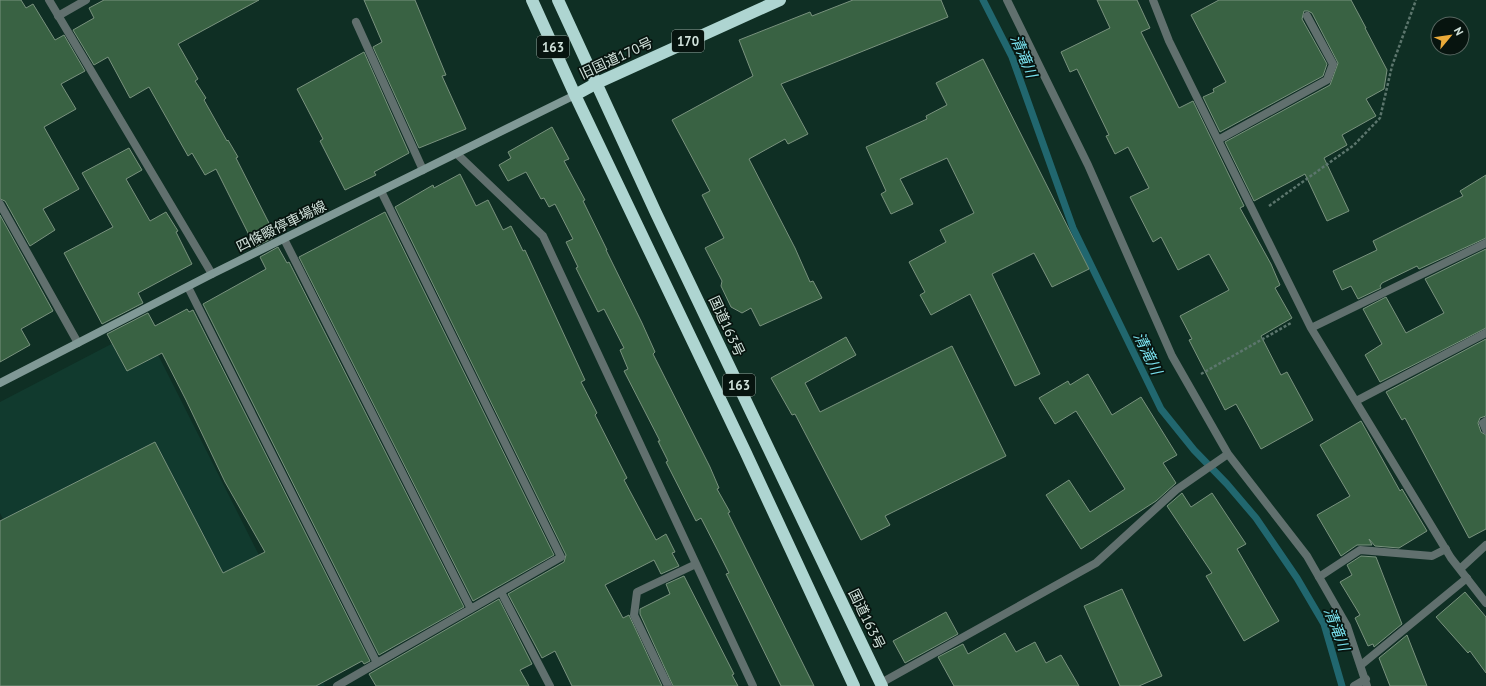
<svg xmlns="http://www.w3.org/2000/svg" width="1486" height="686" viewBox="0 0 1486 686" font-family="'PT Sans','Noto Sans JP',sans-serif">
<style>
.built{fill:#113a2e}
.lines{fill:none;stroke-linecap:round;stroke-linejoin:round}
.stream{stroke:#21676f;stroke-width:7}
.building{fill:#396243;stroke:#79927e}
.path{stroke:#5c766d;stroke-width:2.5;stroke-dasharray:3 2;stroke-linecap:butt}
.lane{stroke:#61706e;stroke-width:8}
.street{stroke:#61706e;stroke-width:8}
.secondary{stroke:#809996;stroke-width:8}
.highway{stroke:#aed5d1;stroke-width:12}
.labels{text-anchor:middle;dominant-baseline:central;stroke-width:3.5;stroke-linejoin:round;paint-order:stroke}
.shield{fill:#07140f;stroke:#94a49d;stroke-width:1}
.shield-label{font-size:13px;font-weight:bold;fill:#d0e1da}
.street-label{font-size:14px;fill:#d0e1da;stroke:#07140f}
.water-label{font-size:15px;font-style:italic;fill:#79e1ee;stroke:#07140f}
</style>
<rect width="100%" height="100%" fill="#0f2f24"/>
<path class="built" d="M 144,327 L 325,686 L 0,686 L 45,603 L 0,513 L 0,402 Z"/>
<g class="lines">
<path class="stream" d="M 983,0 L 1012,57 L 1073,228 L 1161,409 L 1194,450 L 1227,484 L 1256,518 L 1297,578 L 1324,624 L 1342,686"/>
</g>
<path class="building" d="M 0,0 L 21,0 L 26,8 L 33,4 L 55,40 L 64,35 L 85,71 L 61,84 L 76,109 L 44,127 L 79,189 L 43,209 L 55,230 L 30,246 L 5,201 L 0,199 Z
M 104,0 L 259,0 L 178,44 L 198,79 L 195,81 L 206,98 L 204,100 L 227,141 L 228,140 L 238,157 L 236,158 L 272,229 L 269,230 L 273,238 L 255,247 L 216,169 L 205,175 L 192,153 L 188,156 L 149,87 L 130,98 L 108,57 L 94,65 L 73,30 L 94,18 L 89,8 Z
M 364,0 L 415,0 L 446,75 L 442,76 L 466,129 L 419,148 L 373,47 L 382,42 Z
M 853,0 L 941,0 L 948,17 L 781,84 L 808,134 L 788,144 L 785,139 L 749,159 L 795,248 L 810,282 L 813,281 L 822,298 L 760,326 L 751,308 L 742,313 L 731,307 L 721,286 L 722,281 L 705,248 L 724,238 L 702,195 L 710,191 L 672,120 L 753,76 L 739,40 L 810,12 L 812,16 Z
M 1097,0 L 1137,0 L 1150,28 L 1141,32 L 1179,108 L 1193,101 L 1244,206 L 1240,208 L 1271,264 L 1280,285 L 1275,288 L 1292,318 L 1261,336 L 1281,375 L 1287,372 L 1313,420 L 1261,449 L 1236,404 L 1225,410 L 1189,340 L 1192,339 L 1180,316 L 1229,290 L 1209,254 L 1178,270 L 1161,237 L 1153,242 L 1130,197 L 1149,188 L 1128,147 L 1115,154 L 1106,136 L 1109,135 L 1077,69 L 1070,72 L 1061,52 L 1110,28 Z
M 1219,0 L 1351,0 L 1366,28 L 1365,28 L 1387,70 L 1384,89 L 1366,99 L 1376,116 L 1342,135 L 1347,145 L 1324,158 L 1349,211 L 1327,221 L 1305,174 L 1254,201 L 1225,142 L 1330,85 L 1338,63 L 1312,13 L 1308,11 L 1304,11 L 1302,19 L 1327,64 L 1323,76 L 1220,132 L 1203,97 L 1214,92 L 1213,89 L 1226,82 L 1191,15 Z
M 364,52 L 409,153 L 374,172 L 376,175 L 345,190 L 320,141 L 323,139 L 297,89 Z
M 983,59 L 1089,269 L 1052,287 L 1034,253 L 992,274 L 1040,374 L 1015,386 L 970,294 L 931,315 L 920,295 L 925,292 L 909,262 L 946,242 L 940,230 L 974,213 L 947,158 L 900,179 L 913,204 L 891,214 L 881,194 L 886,191 L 866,147 L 927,119 L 926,116 L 947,105 L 936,83 Z
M 552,127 L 569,159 L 564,161 L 585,200 L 583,201 L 607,250 L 606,250 L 642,323 L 655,352 L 653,354 L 710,467 L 719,488 L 717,489 L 730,512 L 728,513 L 814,686 L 781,686 L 726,574 L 729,573 L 718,551 L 701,518 L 696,521 L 666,462 L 668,461 L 658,441 L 660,441 L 624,371 L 628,369 L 620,350 L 624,348 L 604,309 L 598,312 L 576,268 L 578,267 L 566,242 L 573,239 L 555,204 L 549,207 L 544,198 L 541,199 L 526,172 L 508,181 L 499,165 L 511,158 L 508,152 Z
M 129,148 L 142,170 L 126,179 L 150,221 L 166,212 L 178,231 L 176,232 L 192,264 L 138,293 L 143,303 L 102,324 L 64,253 L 113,227 L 82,173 Z
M 460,174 L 476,206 L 488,200 L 503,230 L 511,226 L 523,251 L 525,250 L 585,380 L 581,382 L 597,413 L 595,415 L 627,478 L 624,480 L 656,540 L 666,534 L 675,552 L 672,553 L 679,566 L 661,574 L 654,560 L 605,585 L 623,618 L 629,615 L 662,686 L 572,686 L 555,651 L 542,658 L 508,594 L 564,562 L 566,555 L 395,207 L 433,185 L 434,188 Z
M 1486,175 L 1486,238 L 1419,269 L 1417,266 L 1382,283 L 1380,286 L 1381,288 L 1358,299 L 1351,286 L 1342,290 L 1333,271 L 1377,250 L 1373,241 L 1463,196 L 1460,191 Z
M 385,212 L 554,555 L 473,601 L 299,257 Z
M 0,215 L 53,311 L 21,329 L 30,345 L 0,362 Z
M 278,247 L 287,263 L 289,262 L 464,607 L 379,655 L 203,304 L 266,269 L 260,257 Z
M 1486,249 L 1486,328 L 1380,382 L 1365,355 L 1382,344 L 1363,309 L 1386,297 L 1406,333 L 1444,313 L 1425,279 Z
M 187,309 L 189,312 L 193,310 L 370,661 L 364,664 L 362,661 L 316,686 L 0,686 L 0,521 L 155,442 L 223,573 L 265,552 L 225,482 L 186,400 L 162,353 L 127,371 L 107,334 L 148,313 L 155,326 Z
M 846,337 L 856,355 L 805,383 L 820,412 L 952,346 L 1006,456 L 885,516 L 890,525 L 861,540 L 795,414 L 792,415 L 771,378 Z
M 1486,339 L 1486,416 L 1480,418 L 1478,423 L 1481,432 L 1486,435 L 1486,529 L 1469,538 L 1405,418 L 1402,420 L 1386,392 Z
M 1088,374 L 1112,415 L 1141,397 L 1177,455 L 1163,463 L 1176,483 L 1156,501 L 1081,549 L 1046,495 L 1069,480 L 1090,512 L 1125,489 L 1076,411 L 1055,424 L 1039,398 L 1068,381 L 1070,385 Z
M 1361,421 L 1400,491 L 1402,489 L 1427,531 L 1399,548 L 1375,546 L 1369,539 L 1372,545 L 1357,545 L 1341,556 L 1317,515 L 1350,496 L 1320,445 Z
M 1182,493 L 1191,507 L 1212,493 L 1246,544 L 1237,549 L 1279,621 L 1244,641 L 1206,576 L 1212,573 L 1167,506 Z
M 1361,556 L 1376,557 L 1402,624 L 1374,647 L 1373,644 L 1368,646 L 1355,618 L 1360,615 L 1340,582 L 1352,575 L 1347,565 Z
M 684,576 L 734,674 L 732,675 L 738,686 L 673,686 L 640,614 L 640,609 L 670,594 L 666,584 Z
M 1122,589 L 1162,676 L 1139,686 L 1120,686 L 1084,606 Z
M 1465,592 L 1486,617 L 1486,673 L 1470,651 L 1468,653 L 1436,617 Z
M 499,599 L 532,664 L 520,670 L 529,686 L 376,686 L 369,674 Z
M 946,612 L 958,634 L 905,663 L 893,641 Z
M 1005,633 L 1016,652 L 1035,642 L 1046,663 L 1061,655 L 1079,686 L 954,686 L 938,657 L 963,644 L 968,654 Z
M 1407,635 L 1427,686 L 1390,686 L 1379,658 Z"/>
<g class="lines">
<path class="path" d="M 1269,206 L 1354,145 L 1380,118 L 1392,66 L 1416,0
M 1201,374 L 1291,323"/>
<path class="lane" d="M 58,16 L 86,0
M 356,22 L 423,170
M 457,154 L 543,236 L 753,686
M 1319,577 L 1360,550 L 1432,556 L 1446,549
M 1361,665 L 1467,578
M 668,686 L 634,615 L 637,592 L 696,564"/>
<path class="street" d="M 49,0 L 212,274
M 1007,0 L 1088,165 L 1172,356 L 1228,454 L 1307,556 L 1347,626 L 1367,686
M 1153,0 L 1169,41 L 1311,328 L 1451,558 L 1486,603
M 1218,140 L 1327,80 L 1333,64 L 1307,16
M 0,204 L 78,343
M 284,239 L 471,609
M 188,287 L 377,663
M 1311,328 L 1486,243
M 1356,401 L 1486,333
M 1486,421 L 1483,423 L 1486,430
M 1460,569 L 1486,545
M 501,592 L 550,686
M 881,683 L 1096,563 L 1176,490 L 1228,454
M 337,686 L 561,557 L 381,191
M 1354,686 L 1366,679"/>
<path class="secondary" d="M 0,383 L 212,274 L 575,95"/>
<path class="highway" d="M 532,0 L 575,95 L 745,451 L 854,686
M 558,0 L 656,213 L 882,686
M 575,95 L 597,83 L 780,0"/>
</g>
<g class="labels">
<g class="shield">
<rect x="672" y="30" width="32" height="22" rx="3"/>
<rect x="537" y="36" width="32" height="22" rx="3"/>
<rect x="723" y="374" width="32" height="22" rx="3"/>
</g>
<g class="shield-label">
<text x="688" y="41">170</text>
<text x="553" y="47">163</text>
<text x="739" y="385">163</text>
</g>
<g class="street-label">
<text transform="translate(616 58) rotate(-25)">旧国道170号</text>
<text transform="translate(281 226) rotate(-26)">四條畷停車場線</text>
<text transform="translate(727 326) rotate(65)">国道163号</text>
<text transform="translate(867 619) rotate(64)">国道163号</text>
</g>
<g class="water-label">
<text transform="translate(1024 56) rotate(67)">清滝川</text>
<text transform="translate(1148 353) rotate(64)">清滝川</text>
<text transform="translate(1337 629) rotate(69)">清滝川</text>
</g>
</g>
<g transform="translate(1450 36) rotate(61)"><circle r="19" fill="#07140f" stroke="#576660"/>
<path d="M0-3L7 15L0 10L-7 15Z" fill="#eaaa39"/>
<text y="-6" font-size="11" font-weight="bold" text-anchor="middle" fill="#d0e1da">N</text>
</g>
</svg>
